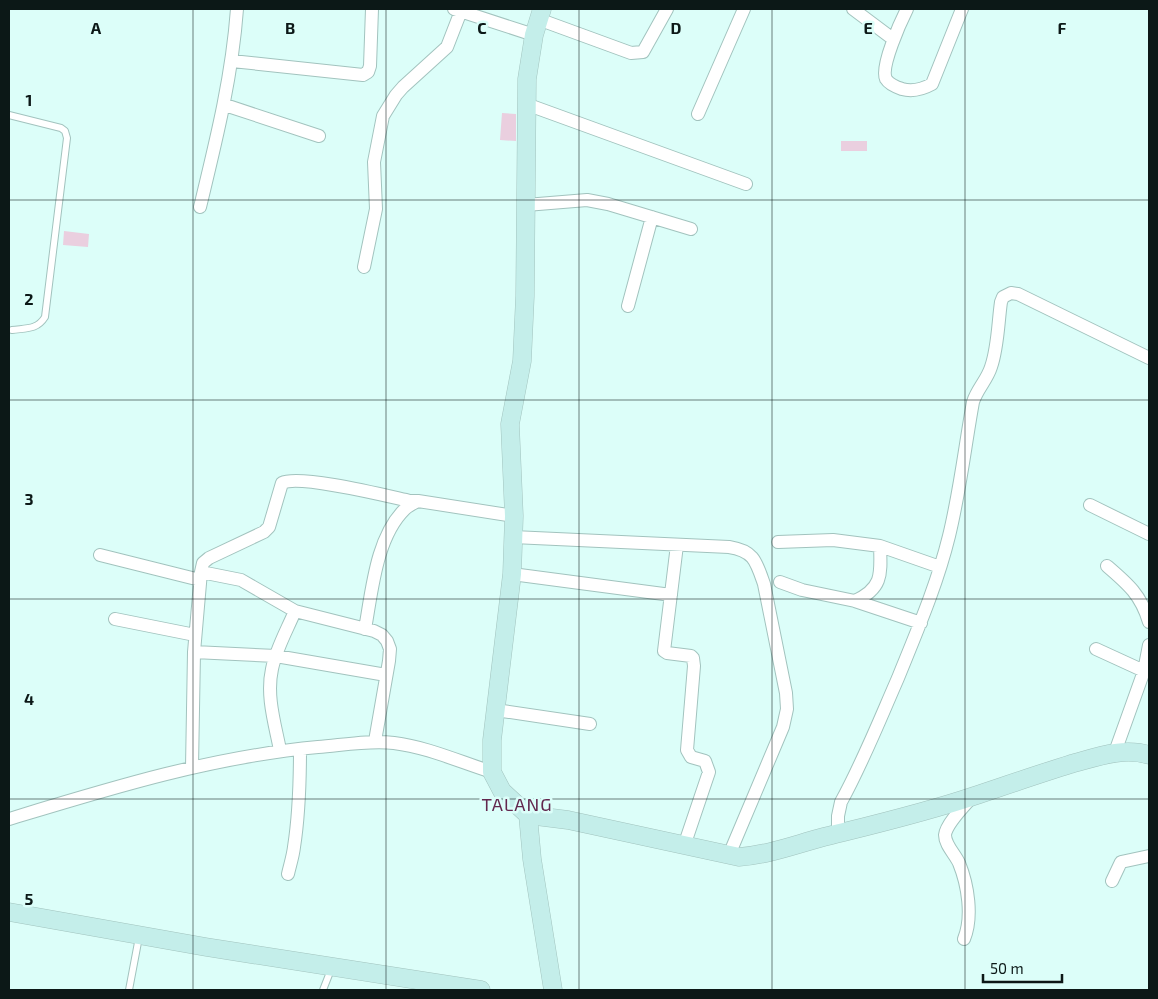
<svg xmlns="http://www.w3.org/2000/svg" width="1158" height="999" viewBox="0 0 1158 999" font-family="'Exo 2',sans-serif">
<style>
.building{fill:#eacfdf}
.lines{fill:none;stroke-linecap:round;stroke-linejoin:round}
.lane-casing{stroke:#a2c3be;stroke-width:8}
.street-casing{stroke:#a2c3be;stroke-width:14}
.secondary-casing{stroke:#a2c3be;stroke-width:19}
.lane{stroke:#fff;stroke-width:6}
.street{stroke:#fff;stroke-width:12}
.secondary{stroke:#c4eeea;stroke-width:18}
.grid{fill:none;stroke:#0c1817;stroke-width:1;stroke-opacity:0.55}
.labels{text-anchor:middle;dominant-baseline:central;stroke-width:5;stroke-linejoin:round;paint-order:stroke}
.quarter-label{font-size:18px;letter-spacing:1px;fill:#62274e;stroke:#dcfef9}
.grid-label{font-size:16px;text-anchor:middle;font-weight:bold;fill:#0c1817;stroke:#dcfef9;stroke-width:5;stroke-linejoin:round;paint-order:stroke}
</style>
<rect width="100%" height="100%" fill="#dcfef9"/>
<path class="building" d="M 502,113 L 516,114 L 516,141 L 500,140 Z
M 841,141 L 867,141 L 867,151 L 841,151 Z
M 64,231 L 89,234 L 88,247 L 63,245 Z"/>
<g class="lines">
<g class="lane-casing">
<path id="lane" d="M 9,115 L 61,128 L 65,131 L 67,138 L 45,317 C 37,330 26,328 12,330
M 129,990 L 139,937
M 323,990 L 332,967"/>
</g>
<g class="street-casing">
<path id="street" d="M 454,9 L 534,35
M 853,9 L 893,39
M 907,9 C 901,21 880,67 886,79 C 889,84 896,87 902,89 C 913,92 923,89 932,84 L 962,9
M 538,19 L 631,53 L 643,52 L 667,9
M 232,61 L 363,75 L 368,72 L 370,66 L 372,9
M 526,104 L 746,184
M 225,105 L 319,136
M 698,114 L 744,9
M 526,205 L 587,200 L 608,204 L 691,229
M 200,207 C 216,141 232,77 237,9
M 364,267 L 376,209 L 374,162 L 383,116 L 396,95 L 403,87 L 447,47 L 461,11
M 628,306 L 652,217
M 1090,505 L 1149,534
M 513,537 L 729,547 C 754,551 756,561 764,584 L 786,693 L 787,709 L 783,727 L 729,855
M 778,542 L 833,540 L 880,546 L 940,567
M 677,545 L 664,651 L 667,653 L 691,656 L 693,658 L 694,666 L 687,750 L 691,757 L 705,761 L 709,772 L 684,846
M 100,555 L 200,580
M 1107,566 C 1128,584 1141,595 1149,622
M 201,572 L 241,580 L 295,611 L 374,631 L 382,635 L 387,641 L 390,649 L 389,661 L 375,741
M 512,574 L 671,595
M 780,582 L 802,590 L 855,601 L 921,623
M 855,601 C 883,588 881,574 880,546
M 115,619 L 195,635
M 365,629 C 372,591 376,537 405,509 C 408,506 414,503 418,501
M 1096,649 L 1144,671
M 194,652 L 276,656 L 386,675
M 496,710 L 590,724
M 280,750 C 275,724 266,696 272,669 C 276,649 287,630 295,611
M 1115,752 L 1144,671 L 1149,645
M 192,767 L 194,652 L 201,572 L 203,563 L 209,558 L 264,532 L 269,527 L 282,483 C 299,474 387,496 410,501 L 418,501 L 514,516
M 9,819 C 111,788 211,757 318,747 C 343,745 369,740 394,743 C 427,747 460,762 492,772
M 838,834 L 838,816 L 841,802 C 863,762 880,719 898,678 C 917,631 937,585 949,536 C 960,491 965,446 973,402 C 977,389 987,380 991,367 C 998,347 998,323 1001,302 L 1003,297 L 1011,293 L 1018,294 L 1149,358
M 288,874 C 290,865 293,856 294,847 C 299,815 300,782 300,749
M 1112,881 L 1121,862 L 1149,856
M 964,939 C 973,917 968,885 959,863 C 955,854 945,845 945,835 C 946,824 965,805 972,797"/>
</g>
<g class="secondary-casing">
<path id="secondary" d="M 542,9 L 534,35 L 527,79 L 525,296 L 522,361 L 510,424 L 514,516 L 512,574 L 492,740 L 492,772 L 502,791 L 528,815 L 568,820 L 739,857 C 767,855 794,845 820,838 C 872,825 924,813 974,796 C 1007,785 1039,774 1071,764 C 1097,757 1123,747 1149,755
M 528,815 L 532,859 L 553,990
M 9,912 L 206,947 L 481,990"/>
</g>
<use href="#lane" class="lane"/>
<use href="#street" class="street"/>
<use href="#secondary" class="secondary"/>
</g>
<path class="grid" d="M 193,9 L 193,990M 386,9 L 386,990M 579,9 L 579,990M 772,9 L 772,990M 965,9 L 965,990M 9,200 L 1149,200M 9,400 L 1149,400M 9,599 L 1149,599M 9,799 L 1149,799"/>
<g class="labels">
<g class="quarter-label">
<text x="517" y="804">TALANG</text>
</g>
</g>
<g class="grid-label">
<text x="96" y="34">A</text>
<text x="290" y="34">B</text>
<text x="482" y="34">C</text>
<text x="676" y="34">D</text>
<text x="868" y="34">E</text>
<text x="1062" y="34">F</text>
<text x="29" y="106">1</text>
<text x="29" y="305">2</text>
<text x="29" y="505">3</text>
<text x="29" y="705">4</text>
<text x="29" y="905">5</text>
</g>
<rect width="1158" height="999" fill="none" stroke="#0c1817" stroke-width="20"/>
<path d="M983 974v8h79v-8" fill="none" stroke="#0c1817" stroke-width="2.5"/>
<text x="990" y="974" font-size="15" fill="#0c1817" stroke="#dcfef9" stroke-width="4" paint-order="stroke">50 m</text>
</svg>
